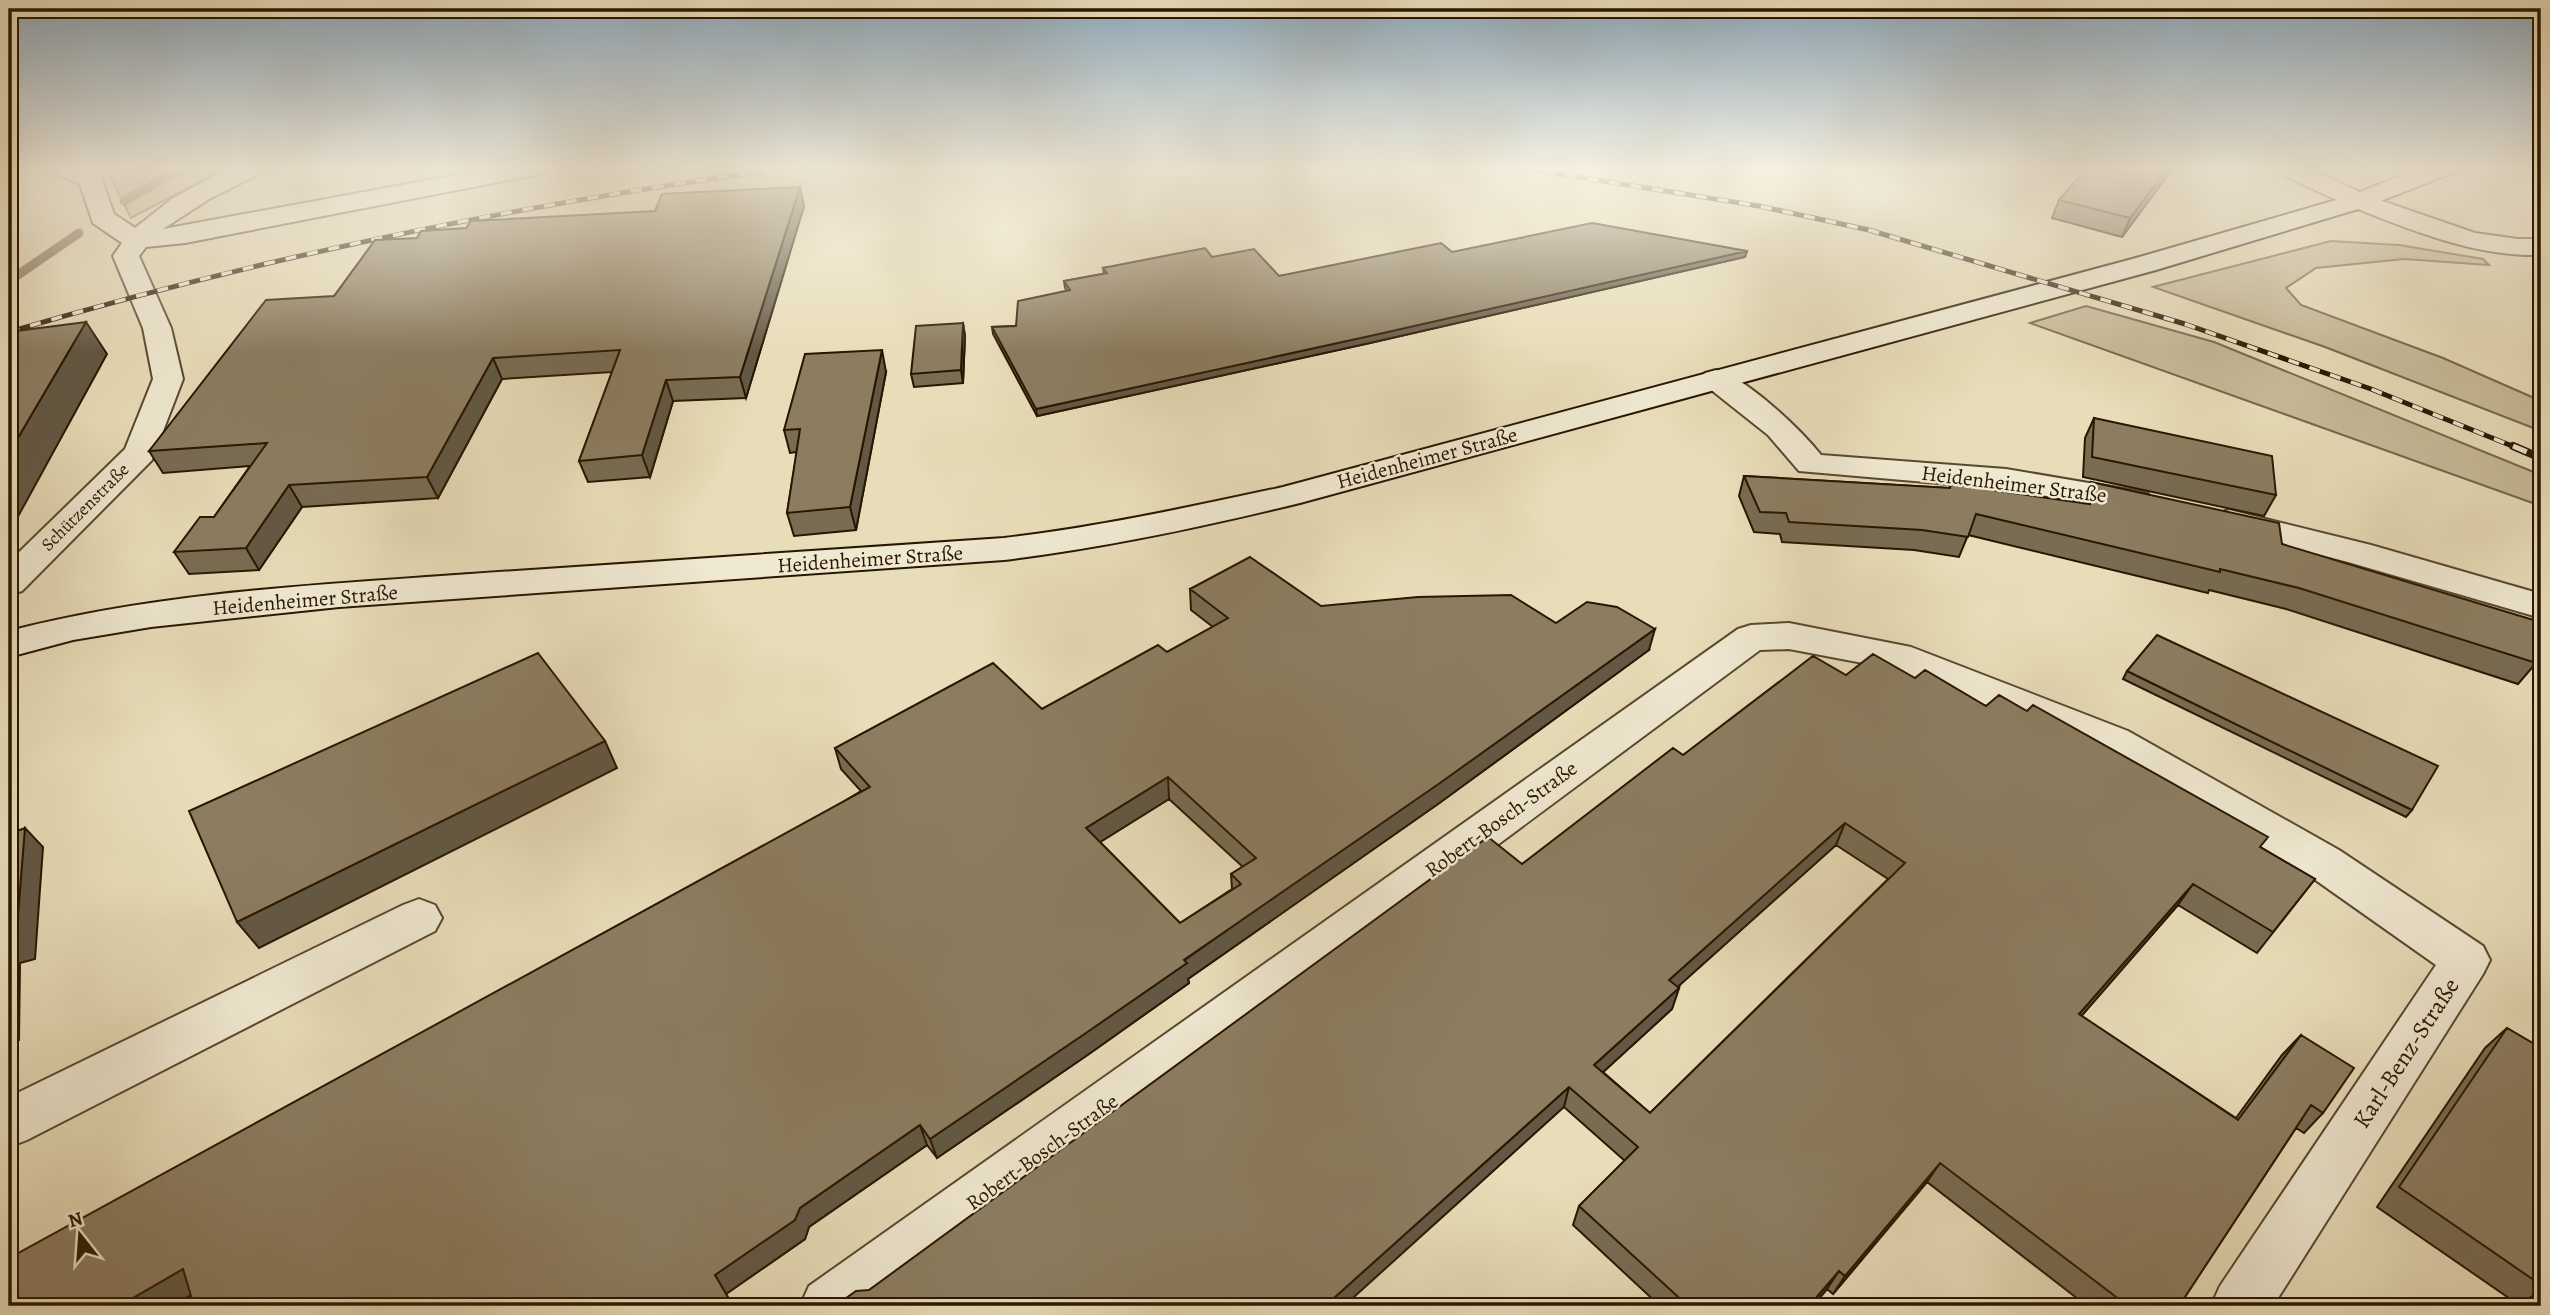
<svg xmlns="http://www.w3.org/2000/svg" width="2550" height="1315" viewBox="0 0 2550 1315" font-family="Alegreya,serif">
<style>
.green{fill:#c8bb9a;stroke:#78684e;stroke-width:2}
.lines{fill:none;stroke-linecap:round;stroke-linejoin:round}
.stream{stroke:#75654a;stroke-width:9}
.minor-casing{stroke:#59482f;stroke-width:4}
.tertiary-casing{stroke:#59482f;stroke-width:4}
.secondary-casing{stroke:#291601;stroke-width:4}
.minor{fill:#f0e9d2;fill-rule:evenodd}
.tertiary{fill:#f0e9d2;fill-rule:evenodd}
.secondary{fill:#f0e9d2;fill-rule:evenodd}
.rail-far1-casing{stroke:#291601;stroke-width:5}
.rail-casing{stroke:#291601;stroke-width:8}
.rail-far1{stroke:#f0e9d2;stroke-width:3.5;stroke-dasharray:11;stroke-linecap:butt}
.rail{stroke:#f0e9d2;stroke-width:5;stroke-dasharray:15;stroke-linecap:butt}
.wall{fill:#786c53;stroke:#291601;stroke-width:2;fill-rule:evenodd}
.shaded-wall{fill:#625844;stroke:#291601;stroke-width:2}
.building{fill:#8c7d61;stroke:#291601;stroke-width:2;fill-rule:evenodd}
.labels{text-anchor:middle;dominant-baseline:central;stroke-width:5;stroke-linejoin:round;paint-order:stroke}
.far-street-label{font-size:18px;fill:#291601;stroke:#f0e9d2}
.street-label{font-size:21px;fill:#291601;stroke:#f0e9d2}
.near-street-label{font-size:24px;fill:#291601;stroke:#f0e9d2}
</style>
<rect width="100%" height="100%" fill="#e8ddb9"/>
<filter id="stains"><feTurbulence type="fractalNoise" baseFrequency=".00286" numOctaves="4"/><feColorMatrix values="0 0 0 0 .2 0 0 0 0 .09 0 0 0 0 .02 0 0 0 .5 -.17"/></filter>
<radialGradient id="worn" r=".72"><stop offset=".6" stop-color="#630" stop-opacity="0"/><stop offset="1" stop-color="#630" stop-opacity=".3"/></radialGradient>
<path class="green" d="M 106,168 L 226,168 L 131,218 Z
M 2331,241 L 2399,245 L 2483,259 L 2489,265 L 2404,259 L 2316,268 L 2286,288 L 2301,305 L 2443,358 L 2541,401 L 2541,431 L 2325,347 L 2153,287 Z
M 2086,306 L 2214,342 L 2541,475 L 2541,506 L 2030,323 Z"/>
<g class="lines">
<path class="stream" d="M 124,201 L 183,168
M 9,281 L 79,233"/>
<g class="minor-casing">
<path id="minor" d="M 52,168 L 85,168 L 100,175 L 114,214 L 135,228 L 173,198 L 227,170 L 264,168 L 261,173 L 209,199 L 163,229 L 494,168 L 546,168 L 543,173 L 534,175 L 185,243 L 146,247 L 139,256 L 171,328 L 183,379 L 152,460 L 22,591 L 9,595 L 9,562 L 125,449 L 153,379 L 143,328 L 113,256 L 122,243 L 93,223 L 80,184 L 55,173 Z
M 2359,193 L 2475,233 L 2518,239 L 2541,239 L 2541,255 C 2474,257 2412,230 2350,206 L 2346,201 L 2350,196 Z
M 1716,370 C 1746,377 1801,430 1821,455 L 2006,469 L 2136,491 L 2148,494 L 2153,501 L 2148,508 L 2136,511 L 2006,489 L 1799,471 L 1768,435 L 1705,385 L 1701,379 L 1705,373 Z
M 2229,510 L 2371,545 L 2541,594 L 2541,618 L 2348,562 L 2217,528 L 2212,521 L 2217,514 Z
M 1789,623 L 1911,647 L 2128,731 L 2339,850 L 2483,946 L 2490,960 L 2483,974 L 2273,1306 L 2211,1306 L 2220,1286 L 2436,965 L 2307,874 L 2100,751 L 1889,668 L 1789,649 L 1760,650 L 876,1306 L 800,1306 L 809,1286 L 1738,629 L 1751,625 Z
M 419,899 L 435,905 L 442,918 L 435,931 L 27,1140 L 9,1147 L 9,1097 L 403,905 Z"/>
</g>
<g class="tertiary-casing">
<path id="tertiary" d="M 2275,168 L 2308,168 L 2368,196 L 2372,201 L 2368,206 L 2359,209 L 2350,206 L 2278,173 Z"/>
</g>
<g class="secondary-casing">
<path id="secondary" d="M 2420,168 L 2455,168 L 2452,173 L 2368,206 L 2156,270 L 1300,503 C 1202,527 1104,548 1004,560 L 339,607 L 151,627 L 73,640 L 9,657 L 9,631 C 159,592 316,585 470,574 C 648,562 826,550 1004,538 C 1098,527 1190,507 1283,487 L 2136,258 L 2350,196 Z"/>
</g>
<use href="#minor" class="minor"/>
<use href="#tertiary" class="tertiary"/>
<use href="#secondary" class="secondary"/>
<g class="rail-far1-casing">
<path id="rail-far1" d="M 1522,168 L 1759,206 L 1869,230 L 2185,324 L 2371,389 L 2517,448
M 9,332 C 266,256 522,204 787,168"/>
</g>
<g class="rail-casing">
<path id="rail" d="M 2513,446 L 2541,458"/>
</g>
<use href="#rail-far1" class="rail-far1"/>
<use href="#rail" class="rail"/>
</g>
<path class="wall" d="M 2173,168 L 2122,237 L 2052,218 L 2059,200 Z
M 804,206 L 746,398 L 673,401 L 650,477 L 588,482 L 579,461 L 612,372 L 502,379 L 438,498 L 302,507 L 259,570 L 189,574 L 174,552 L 214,517 L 250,466 L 163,473 L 149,451 L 334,296 L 417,238 Z
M 1747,251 L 1745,257 L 1370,343 L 1037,416 L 993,334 L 992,327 L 1016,326 L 1067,291 L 1065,288 L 1064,281 L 1104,274 L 1103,268 L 1212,257 L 1279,276 L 1452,252 Z
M 963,323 L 965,336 L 963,383 L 914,387 L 911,374 Z
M 886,372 L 856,530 L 794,536 L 787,513 L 797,452 L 790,453 L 784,430 Z
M 2094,418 L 2276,495 L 2264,516 L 2083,477 L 2085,438 Z
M 1744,476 L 1949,488 L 1951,484 L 2081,503 L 2091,482 L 2282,544 L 2536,663 L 2518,684 L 2286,609 L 2209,590 L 2208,593 L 1968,535 L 1959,557 L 1914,550 L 1782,542 L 1780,534 L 1754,532 L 1739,496 Z
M 1190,589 L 1321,606 L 1556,623 L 1649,650 L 1438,804 L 1188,979 L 1189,983 L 1089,1054 L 937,1158 L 927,1145 L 809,1227 L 805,1239 L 726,1294 L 191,1296 L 172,1306 L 9,1306 L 861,791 L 841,769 L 835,748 L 1042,709 L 1167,652 L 1213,627 L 1191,610 ZM 1169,799 L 1243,867 L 1231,874 L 1232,889 L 1180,923 L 1100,842 Z
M 2127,671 L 2412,810 L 2406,817 L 2123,679 Z
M 1846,675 L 1915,678 L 1986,706 L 2260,847 L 2315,879 L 2257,953 L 2178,905 L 2081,1016 L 2236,1118 L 2282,1055 L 2301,1035 L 2323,1113 L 2304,1133 L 2296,1128 L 2179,1306 L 2087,1306 L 1927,1182 L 1833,1294 L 1827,1289 L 1813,1306 L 1660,1306 L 1573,1225 L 1579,1206 L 1625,1161 L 1564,1107 L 869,1290 L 1522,864 L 1683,755 ZM 1836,845 L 1888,879 L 1650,1113 L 1603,1072 L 1672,1009 L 1679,988 L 1677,987 Z
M 2507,1028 L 2541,1048 L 2541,1290 L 2519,1305 L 2377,1207 L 2485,1048 Z"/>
<path class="shaded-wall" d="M 2168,168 L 2173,168 L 2122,237 L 2130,218 Z
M 800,187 L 804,206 L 746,398 L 740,377 Z
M 1747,251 L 1745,257 L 1370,343 L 1037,416 L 1036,409 Z
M 86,322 L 107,354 L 9,533 L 9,453 Z
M 963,323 L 965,336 L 963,383 L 961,370 Z
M 882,350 L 886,372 L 856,530 L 850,507 Z
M 493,358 L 502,379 L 438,498 L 427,477 Z
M 666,380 L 673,401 L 650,477 L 642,455 Z
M 289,485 L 302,507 L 259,570 L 246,548 Z
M 1655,629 L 1649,650 L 1438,804 L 1188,979 L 1189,983 L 1089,1054 L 937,1158 L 930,1139 Z
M 605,741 L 617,768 L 259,948 L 237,922 Z
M 1168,777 L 1169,799 L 1089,849 L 1086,828 Z
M 1845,823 L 1836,845 L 1662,1001 L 1669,980 Z
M 25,828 L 43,847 L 35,959 L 20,963 L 19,1040 L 9,1044 L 9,943 Z
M 2193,884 L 2178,905 L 2065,1035 L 2079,1014 Z
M 1679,988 L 1672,1009 L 1589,1085 L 1594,1065 Z
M 1569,1087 L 1564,1107 L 1344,1306 L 1325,1306 Z
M 920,1125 L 927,1145 L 809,1227 L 805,1239 L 726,1294 L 733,1306 L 715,1275 L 800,1208 Z
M 1940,1163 L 1927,1182 L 1833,1294 L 1845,1276 Z
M 183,1269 L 204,1287 L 172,1306 L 119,1306 Z
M 1839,1271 L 1827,1289 L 1813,1306 L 1809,1306 Z"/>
<path class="building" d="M 2087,168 L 2168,168 L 2130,218 L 2059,200 Z
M 800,187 L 740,377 L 666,380 L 642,455 L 579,461 L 620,350 L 493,358 L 427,477 L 289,485 L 246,548 L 174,552 L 200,517 L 214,517 L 267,443 L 149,451 L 266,300 L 334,296 L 375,240 L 417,238 L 421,231 L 466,228 L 471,221 L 655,211 L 662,194 Z
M 1592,223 L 1747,251 L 1370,336 L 1036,409 L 992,327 L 1016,326 L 1018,301 L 1070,290 L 1064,281 L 1107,273 L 1103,268 L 1205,248 L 1212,257 L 1254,249 L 1279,276 L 1441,243 L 1452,252 Z
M 86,322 L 9,453 L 9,332 Z
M 963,323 L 961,370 L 911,374 L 916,326 Z
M 882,350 L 850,507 L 787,513 L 800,429 L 784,430 L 805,354 Z
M 2094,418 L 2272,456 L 2276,495 L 2092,457 Z
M 1744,476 L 1950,488 L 1951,484 L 2090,504 L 2091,482 L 2279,523 L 2282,544 L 2537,621 L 2536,663 L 2299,588 L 2220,569 L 2220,572 L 1976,514 L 1968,537 L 1922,530 L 1789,522 L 1786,513 L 1760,512 Z
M 1250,557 L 1321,606 L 1418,597 L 1511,595 L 1556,623 L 1587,602 L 1617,607 L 1655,629 L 1440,783 L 1184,960 L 1187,963 L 1086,1033 L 930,1139 L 920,1125 L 800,1208 L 795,1220 L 715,1275 L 733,1306 L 194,1306 L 183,1269 L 119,1306 L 9,1306 L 9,1258 L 870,787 L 835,748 L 993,663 L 1042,709 L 1158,645 L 1167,652 L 1228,618 L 1190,589 ZM 1168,777 L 1256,858 L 1231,874 L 1241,884 L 1180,923 L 1086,828 Z
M 2157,635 L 2438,766 L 2412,810 L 2127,671 Z
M 538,653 L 605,741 L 237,922 L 189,811 Z
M 1873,654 L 1915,678 L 1925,670 L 1986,706 L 1999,695 L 2027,711 L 2033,705 L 2268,837 L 2260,847 L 2315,879 L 2273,932 L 2193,884 L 2079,1014 L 2238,1120 L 2301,1035 L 2354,1068 L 2323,1113 L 2311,1105 L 2179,1306 L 2128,1306 L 1940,1163 L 1845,1276 L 1839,1271 L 1809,1306 L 1688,1306 L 1579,1206 L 1638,1147 L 1569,1087 L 1325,1306 L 835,1306 L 856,1291 L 869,1290 L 1488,837 L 1522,864 L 1673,748 L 1683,755 L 1813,656 L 1846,675 ZM 1845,823 L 1905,863 L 1650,1113 L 1594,1065 L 1679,988 L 1669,980 Z
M 25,828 L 16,941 L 9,943 L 9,834 Z
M 2507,1028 L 2541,1048 L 2541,1285 L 2399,1187 Z"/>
<linearGradient id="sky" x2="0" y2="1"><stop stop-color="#8ea9bc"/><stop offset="0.48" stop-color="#f5f0e0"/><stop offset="1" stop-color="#f5f0e0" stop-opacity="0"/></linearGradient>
<rect width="2550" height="352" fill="url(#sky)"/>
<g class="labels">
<g class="far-street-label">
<text transform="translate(85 507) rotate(-45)">Schützenstraße</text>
</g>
<g class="street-label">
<text transform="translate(1427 458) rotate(-15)">Heidenheimer Straße</text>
<text transform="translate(2014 484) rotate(7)">Heidenheimer Straße</text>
<text transform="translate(870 559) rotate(-4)">Heidenheimer Straße</text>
<text transform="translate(305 600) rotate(-5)">Heidenheimer Straße</text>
<text transform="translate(1501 819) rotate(-36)">Robert-Bosch-Straße</text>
<text transform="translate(1042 1152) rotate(-36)">Robert-Bosch-Straße</text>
</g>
<g class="near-street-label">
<text transform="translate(2406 1053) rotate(-57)">Karl-Benz-Straße</text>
</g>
</g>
<rect width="2550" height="1315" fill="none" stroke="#e8ddb9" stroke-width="35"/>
<rect x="10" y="10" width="2529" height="1294" fill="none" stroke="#291601" stroke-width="3.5"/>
<rect x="18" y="18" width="2515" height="1280" fill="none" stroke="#291601" stroke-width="2"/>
<g transform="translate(80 1235) rotate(343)" stroke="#f0e9d2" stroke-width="5" paint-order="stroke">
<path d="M0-5L12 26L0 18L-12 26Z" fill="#291601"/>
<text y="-10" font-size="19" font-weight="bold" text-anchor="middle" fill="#291601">N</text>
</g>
<rect width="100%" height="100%" filter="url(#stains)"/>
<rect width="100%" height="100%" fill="url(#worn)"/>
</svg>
